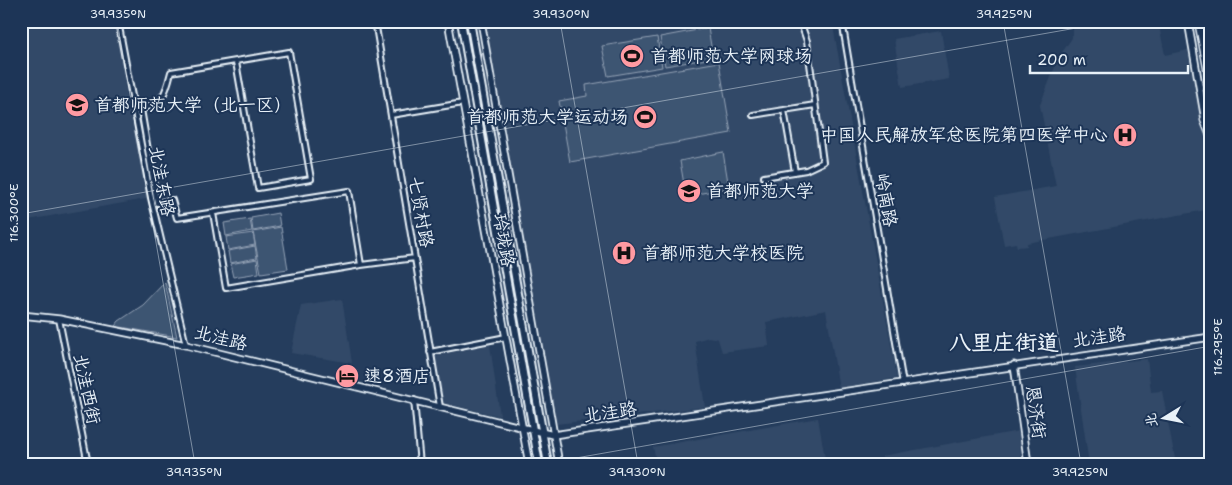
<svg xmlns="http://www.w3.org/2000/svg" width="1232" height="485" viewBox="0 0 1232 485" font-family="'Shantell Sans','LXGW WenKai TC',sans-serif">
<style>
.built{fill:#334a68}
.green{fill:#3e5472;stroke:#93a2b5}
.lines{fill:none;stroke-linecap:round;stroke-linejoin:round}
.street-casing{stroke:#e8f1f8;stroke-width:8}
.secondary-casing{stroke:#e8f1f8;stroke-width:9}
.primary-casing{stroke:#e8f1f8;stroke-width:10}
.highway-casing{stroke:#e8f1f8;stroke-width:11}
.street{stroke:#1d3557;stroke-width:4}
.secondary{stroke:#1d3557;stroke-width:5.5}
.primary{stroke:#1d3557;stroke-width:6}
.highway{stroke:#1d3557;stroke-width:8}
.ticks{fill:none;stroke:#e8f1f8;stroke-width:1;stroke-opacity:0.45}
.labels{text-anchor:middle;dominant-baseline:central;stroke-width:4;stroke-linejoin:round;paint-order:stroke}
.poi-label{font-size:18px;fill:#e8f1f8;stroke:#1d3557;text-anchor:start}
.street-label{font-size:18px;fill:#e8f1f8;stroke:#1d3557}
.district-label{font-size:22px;font-weight:bold;fill:#e8f1f8;stroke:#1d3557}
.neatline{fill:none;stroke:#e8f1f8;stroke-width:2}
.ticks-label{font-size:12px;text-anchor:middle;fill:#e8f1f8}
</style>
<rect width="100%" height="100%" fill="#253d5d"/>
<filter id="ink" filterUnits="userSpaceOnUse"><feTurbulence type="fractalNoise" baseFrequency=".02" numOctaves="2"/><feDisplacementMap in="SourceGraphic" scale="10" xChannelSelector="R" yChannelSelector="G"/><feConvolveMatrix kernelMatrix="1 2 1 2 8 2 1 2 1" color-interpolation-filters="sRGB"/></filter>
<g filter="url(#ink)">
<path class="built" d="M 21,21 L 118,21 L 151,198 L 28,220 L 21,215 Z
M 485,21 L 832,21 L 897,378 L 839,388 L 826,310 L 766,322 L 769,346 L 722,352 L 718,339 L 709,337 L 695,341 L 705,407 L 556,424 Z
M 1073,21 L 1158,21 L 1165,55 L 1188,50 L 1211,166 L 1211,209 L 1027,243 L 1027,246 L 1017,247 L 1016,243 L 1004,245 L 995,197 L 1056,186 L 1040,105 L 1059,57 L 1072,38 Z
M 941,31 L 949,79 L 902,87 L 894,39 Z
M 342,299 L 352,363 L 291,353 L 301,305 Z
M 490,345 L 500,416 L 443,403 L 435,356 Z
M 1147,359 L 1151,392 L 1162,391 L 1176,464 L 1089,464 L 1075,367 Z
M 818,418 L 826,464 L 657,464 L 653,447 Z
M 1019,431 L 1022,464 L 883,464 L 882,456 Z"/>
<path class="green" d="M 708,28 L 713,58 L 665,66 L 660,37 Z
M 657,37 L 662,67 L 608,76 L 602,46 Z
M 719,62 L 731,133 L 570,162 L 559,101 L 587,96 L 586,85 Z
M 723,152 L 729,188 L 686,196 L 680,161 Z
M 278,213 L 280,226 L 253,231 L 251,218 Z
M 250,219 L 252,231 L 226,236 L 224,223 Z
M 281,227 L 288,269 L 261,273 L 253,232 Z
M 253,233 L 255,245 L 228,250 L 226,237 Z
M 255,246 L 257,258 L 230,263 L 228,251 Z
M 257,259 L 259,273 L 233,277 L 230,264 Z
M 165,282 L 177,337 L 115,326 L 119,321 L 143,305 Z"/>
<g class="lines">
<g class="street-casing">
<path id="street" d="M 118,21 L 151,198 L 186,345
M 375,21 L 440,407
M 842,21 L 903,384
M 784,110 L 795,172
M 391,115 L 463,103
M 753,115 L 815,105
M 764,177 L 806,170 L 823,162 L 807,41 L 800,21
M 213,213 L 226,288 L 361,265 L 349,191 L 177,218 L 172,200 L 157,203 L 141,109 C 163,105 166,92 171,72 L 289,52 L 311,179 L 258,188 L 236,62
M 361,265 L 415,258
M 59,319 L 88,464
M 430,352 L 506,337
M 414,400 L 420,464"/>
</g>
<g class="secondary-casing">
<path id="secondary" d="M 448,21 L 529,464
M 481,21 L 559,464
M 1188,21 L 1205,120
M 21,315 L 59,319 L 186,345 L 553,435 L 1211,337
M 1014,365 L 1028,464"/>
</g>
<g class="primary-casing">
<path id="primary" d="M 461,21 L 539,464
M 470,21 L 548,464"/>
</g>
<g class="highway-casing">
<path id="highway" d="M 1199,21 L 1211,83
M 1208,21 L 1211,34
M 1205,120 L 1211,135"/>
</g>
<use href="#street" class="street"/>
<use href="#secondary" class="secondary"/>
<use href="#primary" class="primary"/>
<use href="#highway" class="highway"/>
</g>
</g>
<path class="ticks" d="M 117,21 L 195,464M 560,21 L 638,464M 1003,21 L 1081,464M 21,214 L 1116,21M 542,464 L 1211,346"/>
<defs>
<g id="stadium-disc" transform="scale(1.25)"><circle r="9.5" fill="#ff9aa2" stroke="#1d3557"/><path d="M0-5a6.5 5 0 1 0 0 10a6.5 5 0 1 0 0-10ZM-3.5-1.8h7v3.6h-7Z" fill="#111"/></g>
<g id="university-disc" transform="scale(1.25)"><circle r="9.5" fill="#ff9aa2" stroke="#1d3557"/><path d="M0-5L7-2L0 1L-7-2ZM-4 1L0 2.5L4 1V4Q0 6-4 4Z" fill="#111"/></g>
<g id="hospital-disc" transform="scale(1.25)"><circle r="9.5" fill="#ff9aa2" stroke="#1d3557"/><path d="M-5-5h3v3.5h4V-5h3V5h-3V1.5h-4V5h-3Z" fill="#111"/></g>
<g id="hotel-disc" transform="scale(1.25)"><circle r="9.5" fill="#ff9aa2" stroke="#1d3557"/><path d="M-6-4.5h1.5V1H6V5H4.5V3h-9V5H-6ZM-4 0a1.8 1.8 0 1 1 3.6 0ZM.5 0V-2.5h3Q6-2.5 6 0Z" fill="#111"/></g>
</defs>
<g fill-rule="evenodd">
<use href="#stadium-disc" x="632" y="56"/>
<use href="#university-disc" x="77" y="105"/>
<use href="#stadium-disc" x="645" y="117"/>
<use href="#hospital-disc" x="1125" y="135"/>
<use href="#university-disc" x="689" y="191"/>
<use href="#hospital-disc" x="624" y="253"/>
<use href="#hotel-disc" x="347" y="376"/>
</g>
<g class="labels">
<g class="poi-label">
<text x="650" y="56">首都师范大学网球场</text>
<text x="94" y="105">首都师范大学（北一区）</text>
<text x="628" y="117" text-anchor="end">首都师范大学运动场</text>
<text x="1108" y="135" text-anchor="end">中国人民解放军总医院第四医学中心</text>
<text x="706" y="191">首都师范大学</text>
<text x="642" y="253">首都师范大学校医院</text>
<text x="364" y="376">速8酒店</text>
</g>
<g class="street-label">
<text transform="translate(162 181) rotate(79)">北洼东路</text>
<text transform="translate(886 200) rotate(80)">岭南路</text>
<text transform="translate(421 212) rotate(80)">七贤村路</text>
<text transform="translate(504 240) rotate(80)">玲珑路</text>
<text transform="translate(1099 337) rotate(-8)">北洼路</text>
<text transform="translate(221 338) rotate(14)">北洼路</text>
<text transform="translate(87 389) rotate(78)">北洼西街</text>
<text transform="translate(610 412) rotate(-8)">北洼路</text>
<text transform="translate(1036 412) rotate(82)">恩济街</text>
</g>
<g class="district-label">
<text x="1004" y="342">八里庄街道</text>
</g>
</g>
<rect width="1232" height="485" fill="none" stroke="#1d3557" stroke-width="55"/>
<g transform="translate(1164 418) rotate(260)" stroke="#1d3557" stroke-width="4" paint-order="stroke">
<path d="M0-4L9 19L0 12L-9 19Z" fill="#e8f1f8"/>
<text y="-8" font-size="14" font-weight="bold" text-anchor="middle" fill="#e8f1f8">北</text>
</g>
<path d="M1030 65v8h158v-8" fill="none" stroke="#e8f1f8" stroke-width="2.5"/>
<text x="1037" y="65" font-size="15" fill="#e8f1f8" stroke="#1d3557" stroke-width="4" paint-order="stroke">200 m</text>
<rect x="28" y="28" width="1176" height="430" class="neatline"/>
<g class="ticks-label">
<text x="118" y="18">39.935°N</text>
<text x="561" y="18">39.930°N</text>
<text x="1004" y="18">39.925°N</text>
<text transform="translate(14 213) rotate(-90)" y="4">116.300°E</text>
<text transform="translate(1218 347) rotate(-90)" y="4">116.295°E</text>
<text x="194" y="476">39.935°N</text>
<text x="637" y="476">39.930°N</text>
<text x="1080" y="476">39.925°N</text>
</g>
</svg>
